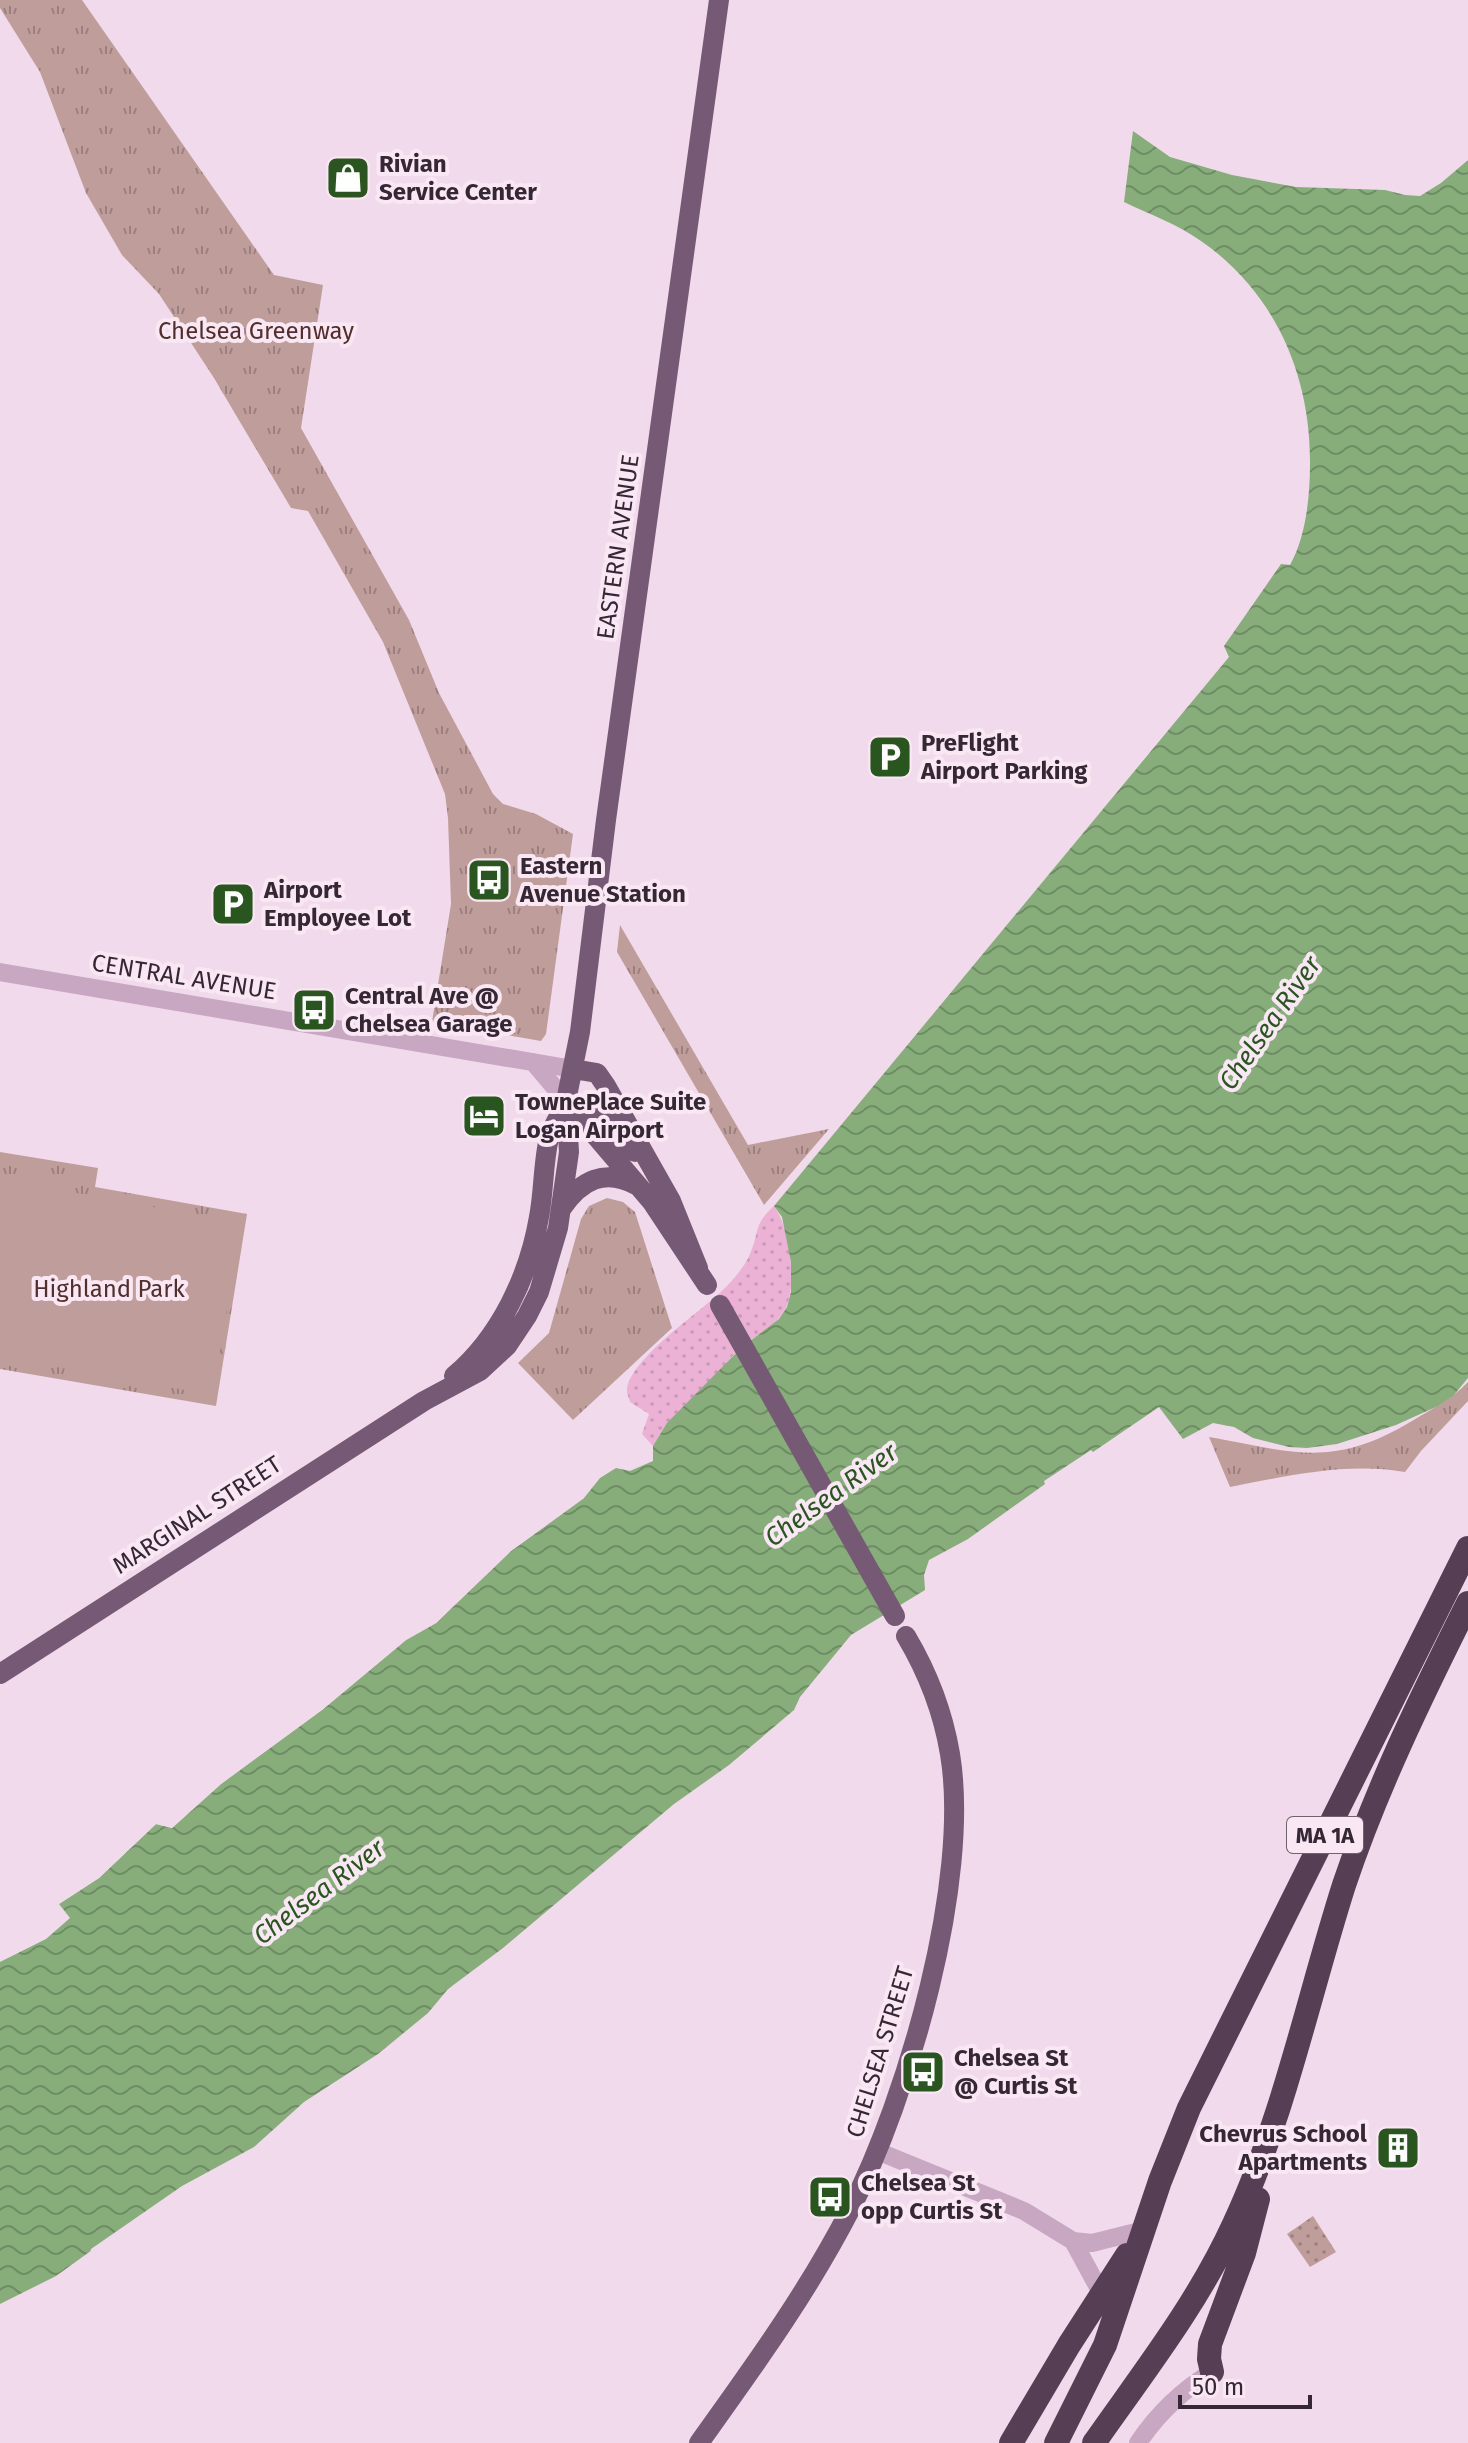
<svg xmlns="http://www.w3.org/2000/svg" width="1468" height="2443" viewBox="0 0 1468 2443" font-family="'Fira Sans',sans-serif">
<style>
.grass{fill:url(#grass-dots)}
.sand{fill:url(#sand-dots)}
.park{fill:url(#park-tufts)}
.pitch{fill:#bf9d9b}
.water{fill:url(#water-waves)}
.pier{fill:#f1daeb}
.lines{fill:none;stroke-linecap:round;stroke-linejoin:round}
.minor{stroke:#c8a7c2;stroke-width:18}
.major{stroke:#765974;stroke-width:20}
.highway{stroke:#563f55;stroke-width:24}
.labels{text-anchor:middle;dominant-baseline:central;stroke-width:8;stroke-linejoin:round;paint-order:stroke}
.shield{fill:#f9e7f4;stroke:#70616e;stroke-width:2}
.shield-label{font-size:22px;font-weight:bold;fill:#352734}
.poi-label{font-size:24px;font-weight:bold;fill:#352734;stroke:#f9e7f4;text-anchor:start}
.park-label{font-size:24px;fill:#522f2c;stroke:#f9e7f4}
.street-label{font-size:24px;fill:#352734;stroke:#f9e7f4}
.water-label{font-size:26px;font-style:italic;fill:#29551e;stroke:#f9e7f4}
</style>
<defs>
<pattern id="grass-dots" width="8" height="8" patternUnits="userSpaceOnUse" patternTransform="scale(2)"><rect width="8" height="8" fill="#bf9d9b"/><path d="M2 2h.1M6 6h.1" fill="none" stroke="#9c807f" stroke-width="1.8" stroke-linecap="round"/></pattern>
<pattern id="sand-dots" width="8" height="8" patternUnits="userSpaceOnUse" patternTransform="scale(2)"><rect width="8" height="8" fill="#ebb2d5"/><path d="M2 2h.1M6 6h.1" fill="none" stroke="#ca99b7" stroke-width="1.8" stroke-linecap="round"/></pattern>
<pattern id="park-tufts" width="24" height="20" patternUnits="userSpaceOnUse" patternTransform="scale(2)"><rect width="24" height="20" fill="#bf9d9b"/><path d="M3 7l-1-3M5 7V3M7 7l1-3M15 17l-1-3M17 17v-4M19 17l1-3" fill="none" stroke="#9c807f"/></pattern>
<pattern id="water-waves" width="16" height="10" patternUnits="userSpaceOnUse" patternTransform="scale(2)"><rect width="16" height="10" fill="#86ad7a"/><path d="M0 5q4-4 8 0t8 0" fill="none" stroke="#6e8d65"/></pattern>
</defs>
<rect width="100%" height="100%" fill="#f1daeb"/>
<path class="grass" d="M 1313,2216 L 1336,2252 L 1310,2267 L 1287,2234 Z"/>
<path class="sand" d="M 774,1206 C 790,1228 799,1286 784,1311 C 775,1327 756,1335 743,1346 C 733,1354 726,1364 718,1373 C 694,1397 670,1417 653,1446 L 642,1434 L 649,1414 L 630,1402 C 629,1398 627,1394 627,1390 C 629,1361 694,1316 715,1297 C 727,1287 744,1269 750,1254 C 760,1231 753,1225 774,1206 Z"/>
<path class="park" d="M 0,0 L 82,0 L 274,275 L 323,285 L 301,428 L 409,620 L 439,693 L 493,794 L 503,804 L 536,814 L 573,834 L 546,1034 L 541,1041 L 432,1022 L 451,904 L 448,818 L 445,794 L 383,642 L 308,511 L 291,508 L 214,378 L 159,294 L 122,255 L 86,193 L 40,72 L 0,8 Z
M 620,925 L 748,1145 L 829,1129 L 764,1205 L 617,952 Z
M 0,1152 L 98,1168 L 95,1187 L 247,1214 L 216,1406 L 0,1369 Z
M 607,1198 L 623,1202 L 635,1212 L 672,1328 L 573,1420 L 518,1363 L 549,1333 L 581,1219 L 589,1206 Z
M 1468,1382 L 1468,1401 L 1421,1451 L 1405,1472 C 1347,1462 1286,1476 1230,1487 L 1209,1437 C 1294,1452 1332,1469 1412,1421 C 1432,1409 1452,1399 1468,1382 Z"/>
<path class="pitch" d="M 0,1179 L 241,1223 L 213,1395 L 0,1357 Z"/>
<path class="water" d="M 1133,131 L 1170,157 L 1232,175 L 1296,187 L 1385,190 L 1405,195 L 1420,196 L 1441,183 L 1468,160 L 1468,1378 L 1453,1396 L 1438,1406 L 1396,1425 L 1337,1444 L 1307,1448 L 1289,1447 L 1253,1438 L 1234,1427 L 1213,1423 L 1183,1439 L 1159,1407 L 1093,1452 L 1091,1450 L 1044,1481 L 1045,1484 L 968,1539 L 929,1560 L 924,1575 L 925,1590 L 851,1635 L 800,1697 L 794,1710 L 729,1765 L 674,1804 L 503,1948 L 448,1989 L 428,2013 L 378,2054 L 304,2102 L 254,2147 L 182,2186 L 91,2249 L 87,2269 L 0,2317 L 0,1962 L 46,1939 L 70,1918 L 59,1904 L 99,1878 L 156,1824 L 172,1828 L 221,1784 L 322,1710 L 406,1640 L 436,1623 L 511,1551 L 584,1498 L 600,1478 L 616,1468 L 630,1471 L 653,1461 L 653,1446 L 667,1423 L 741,1348 L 779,1319 L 787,1307 L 791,1292 L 791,1262 L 782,1217 L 774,1206 L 1229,657 L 1224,646 L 1281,564 L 1290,565 C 1306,537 1310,496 1310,464 C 1311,376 1275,292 1201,241 C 1177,224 1151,215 1124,202 Z"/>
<path class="pier" d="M 580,1496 L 584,1498 L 511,1551 L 436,1623 L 406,1640 L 322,1710 L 221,1784 L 172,1828 L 156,1824 L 99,1878 L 59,1904 L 63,1897 L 97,1875 L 132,1844 L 154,1821 L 170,1823 L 219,1781 L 320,1707 L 404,1637 L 433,1620 L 508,1548 Z
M 99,2245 L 89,2272 L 0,2321 L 0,2304 L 56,2276 Z"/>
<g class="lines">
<path class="minor" d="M 0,972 L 573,1069
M 533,1062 L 566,1101
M 877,2151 L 1024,2211 L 1073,2241 L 1092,2243 L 1144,2230
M 1073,2241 L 1106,2302
M 1138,2443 C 1158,2413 1181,2391 1212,2372"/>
<path class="major" d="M 573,1069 L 597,1073 L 606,1086 L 671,1201 L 698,1268
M 566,1101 L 652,1202 L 707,1285
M 576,1105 L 605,1122 L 635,1152
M 562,1208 C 581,1180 605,1168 636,1185
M 720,1305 L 895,1616
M 454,1376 C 500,1337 529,1276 539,1217 C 544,1191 543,1163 549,1138 C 552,1127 560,1115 565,1105
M 0,1674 L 424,1401 L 480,1371 L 507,1346 L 527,1316 L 539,1292 L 558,1228 L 569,1152 L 566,1101 L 580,1032 L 606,820 L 719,0
M 699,2443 C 754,2366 806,2295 850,2210 C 908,2097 971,1880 950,1754 C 943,1712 928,1673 906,1636"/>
<path class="highway" d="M 1212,2372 L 1209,2359 L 1210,2344 L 1244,2253 L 1258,2199
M 1011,2443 L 1069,2345 L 1127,2255
M 1056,2443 L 1105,2345 L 1160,2181 L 1189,2108 L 1468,1548
M 1094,2443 C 1143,2373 1198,2303 1234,2224 C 1284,2117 1308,1998 1344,1885 C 1377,1787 1422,1695 1468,1603"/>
</g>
<defs>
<g id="shop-square" transform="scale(2.3)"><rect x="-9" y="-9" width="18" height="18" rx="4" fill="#29551e" stroke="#f9e7f4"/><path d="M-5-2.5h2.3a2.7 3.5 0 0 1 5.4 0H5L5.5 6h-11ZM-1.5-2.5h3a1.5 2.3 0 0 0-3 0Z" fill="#fff"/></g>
<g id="parking-square" transform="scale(2.3)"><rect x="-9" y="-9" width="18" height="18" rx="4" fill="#29551e" stroke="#f9e7f4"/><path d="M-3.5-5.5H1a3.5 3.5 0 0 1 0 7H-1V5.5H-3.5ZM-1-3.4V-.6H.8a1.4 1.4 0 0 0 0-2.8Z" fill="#fff"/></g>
<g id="bus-square" transform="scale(2.3)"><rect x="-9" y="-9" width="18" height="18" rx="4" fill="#29551e" stroke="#f9e7f4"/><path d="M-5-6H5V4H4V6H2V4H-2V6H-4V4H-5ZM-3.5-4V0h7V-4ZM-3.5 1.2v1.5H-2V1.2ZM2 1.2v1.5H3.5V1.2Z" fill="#fff"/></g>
<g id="hotel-square" transform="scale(2.3)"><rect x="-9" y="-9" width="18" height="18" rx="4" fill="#29551e" stroke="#f9e7f4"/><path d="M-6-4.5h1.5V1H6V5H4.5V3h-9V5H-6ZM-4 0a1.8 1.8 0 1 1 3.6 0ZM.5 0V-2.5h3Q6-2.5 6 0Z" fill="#fff"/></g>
<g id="building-square" transform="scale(2.3)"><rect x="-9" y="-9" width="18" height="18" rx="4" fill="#29551e" stroke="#f9e7f4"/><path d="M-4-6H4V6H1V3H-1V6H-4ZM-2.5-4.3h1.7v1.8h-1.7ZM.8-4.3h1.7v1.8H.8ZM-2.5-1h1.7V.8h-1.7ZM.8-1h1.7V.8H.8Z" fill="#fff"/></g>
</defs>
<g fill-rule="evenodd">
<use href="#shop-square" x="348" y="178"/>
<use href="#parking-square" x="890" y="757"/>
<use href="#bus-square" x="489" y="880"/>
<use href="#parking-square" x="233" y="904"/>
<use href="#bus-square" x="314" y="1010"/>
<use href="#hotel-square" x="484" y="1116"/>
<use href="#bus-square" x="923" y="2072"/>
<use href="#building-square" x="1398" y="2148"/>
<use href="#bus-square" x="830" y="2197"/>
</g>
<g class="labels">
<rect class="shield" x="1287" y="1817" width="76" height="36" rx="6"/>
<g class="shield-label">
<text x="1325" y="1835">MA 1A</text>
</g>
<g class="poi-label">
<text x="379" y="164">Rivian<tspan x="379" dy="28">Service Center</tspan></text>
<text x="921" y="743">PreFlight<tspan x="921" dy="28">Airport Parking</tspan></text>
<text x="520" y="866">Eastern<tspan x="520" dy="28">Avenue Station</tspan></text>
<text x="264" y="890">Airport<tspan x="264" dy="28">Employee Lot</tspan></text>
<text x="345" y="996">Central Ave @<tspan x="345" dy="28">Chelsea Garage</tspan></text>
<text x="515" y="1102">TownePlace Suite<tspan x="515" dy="28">Logan Airport</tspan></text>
<text x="954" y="2058">Chelsea St<tspan x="954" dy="28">@ Curtis St</tspan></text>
<text x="1367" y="2134" text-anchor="end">Chevrus School<tspan x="1367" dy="28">Apartments</tspan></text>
<text x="861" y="2183">Chelsea St<tspan x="861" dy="28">opp Curtis St</tspan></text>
</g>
<g class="park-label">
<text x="256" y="331">Chelsea Greenway</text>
<text x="109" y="1289">Highland Park</text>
</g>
<g class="street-label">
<text transform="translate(618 547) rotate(-82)">EASTERN AVENUE</text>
<text transform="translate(184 977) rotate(9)">CENTRAL AVENUE</text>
<text transform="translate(197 1515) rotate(-33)">MARGINAL STREET</text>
<text transform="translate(880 2052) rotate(-73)">CHELSEA STREET</text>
</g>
<g class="water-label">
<text transform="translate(1270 1023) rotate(-55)">Chelsea River</text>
<text transform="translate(831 1495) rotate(-36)">Chelsea River</text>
<text transform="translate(319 1892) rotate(-37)">Chelsea River</text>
</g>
</g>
<path d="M1180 2395v12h130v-12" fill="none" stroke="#352734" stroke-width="4"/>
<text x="1192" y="2395" font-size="24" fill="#352734" stroke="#f9e7f4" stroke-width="6" paint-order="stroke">50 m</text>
</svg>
